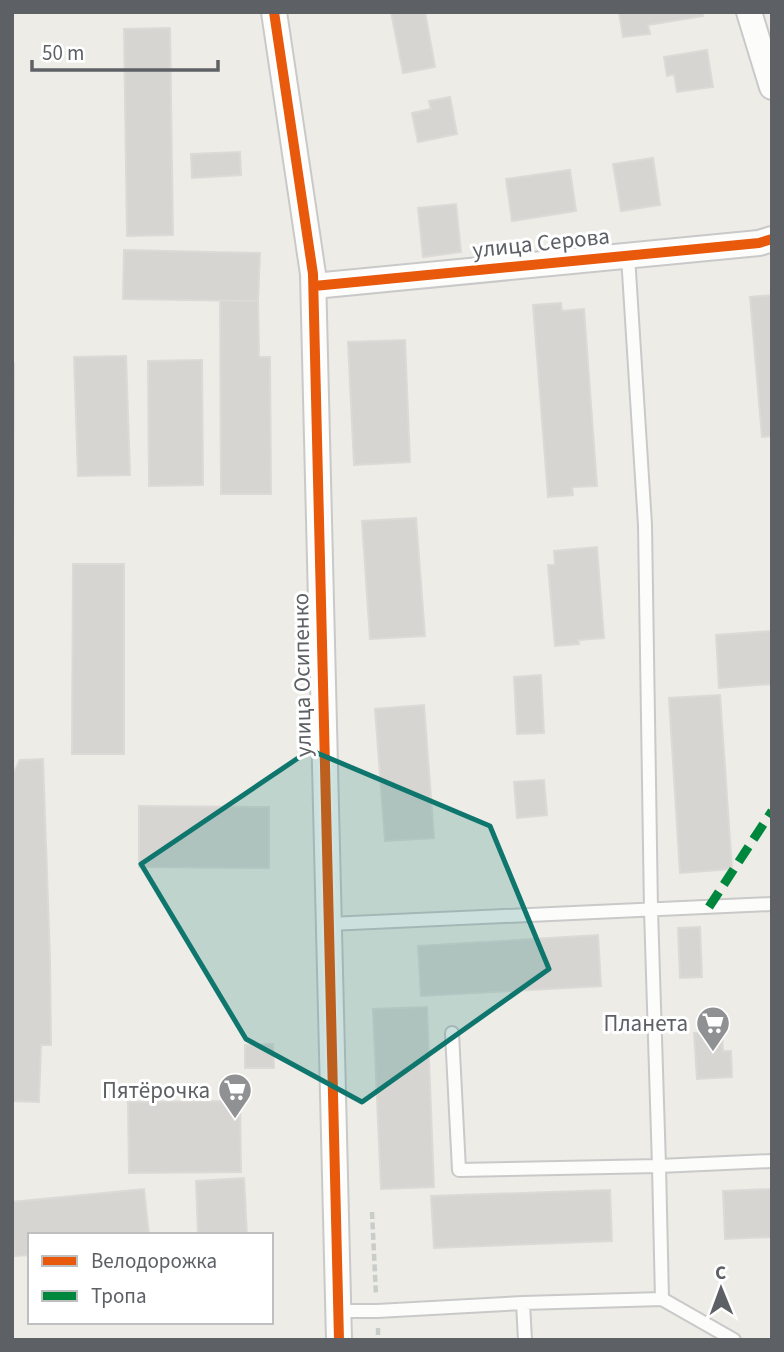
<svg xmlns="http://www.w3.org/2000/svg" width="784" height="1352" viewBox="0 0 784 1352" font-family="'Source Sans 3',sans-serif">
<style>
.building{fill:#d6d5d2;stroke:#dcdad6;stroke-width:2}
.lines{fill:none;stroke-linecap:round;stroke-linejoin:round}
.lane-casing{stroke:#c9c9c9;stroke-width:16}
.street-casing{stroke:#c9c9c9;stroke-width:28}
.path{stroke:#c9cdca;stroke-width:4.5;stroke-dasharray:7 3.5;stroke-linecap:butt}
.lane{stroke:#fcfcfb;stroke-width:12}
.street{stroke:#fcfcfb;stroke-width:24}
.quiet{stroke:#00873e;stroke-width:9;stroke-dasharray:18 9;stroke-linecap:butt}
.cycleway-casing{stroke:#fff;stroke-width:15}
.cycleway{stroke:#e8590c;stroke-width:10}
.marked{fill:#0f766e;fill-opacity:0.2;stroke:#0f766e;stroke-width:5;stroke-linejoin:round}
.labels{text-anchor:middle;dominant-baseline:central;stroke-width:6;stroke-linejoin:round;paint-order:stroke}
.street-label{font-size:23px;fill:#5d6065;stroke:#fff}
.poi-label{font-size:23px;fill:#5d6065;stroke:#fff;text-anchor:end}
</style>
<rect width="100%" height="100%" fill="#edece7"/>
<path class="building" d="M 391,12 L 425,12 L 435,67 L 403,73 Z
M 619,12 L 702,12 L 703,16 L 648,25 L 650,34 L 623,37 Z
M 170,28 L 173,235 L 127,236 L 124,29 Z
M 707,50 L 713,87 L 677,92 L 674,74 L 667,76 L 664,57 Z
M 450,97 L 457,134 L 418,142 L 412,113 L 431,109 L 429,101 Z
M 240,152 L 241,175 L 192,178 L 191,154 Z
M 653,158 L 660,205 L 621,211 L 613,164 Z
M 570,170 L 576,211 L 512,221 L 506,179 Z
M 456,204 L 461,252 L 423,257 L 418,208 Z
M 124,250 L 260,253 L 258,301 L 123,299 Z
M 772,295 L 772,436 L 762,437 L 750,297 Z
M 220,301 L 258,301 L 259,357 L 270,357 L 271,494 L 221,494 Z
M 561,303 L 562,311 L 584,309 L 597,486 L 572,487 L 573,495 L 548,497 L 533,305 Z
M 405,340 L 410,462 L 354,465 L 348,342 Z
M 126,356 L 130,475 L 78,476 L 74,357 Z
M 202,360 L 203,485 L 149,486 L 148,361 Z
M 12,364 L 14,364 L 13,542 L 12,542 Z
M 416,518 L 425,636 L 370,639 L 362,521 Z
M 597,547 L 604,638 L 578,640 L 579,644 L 555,646 L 548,565 L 555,565 L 554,551 Z
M 73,564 L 124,564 L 124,754 L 72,754 Z
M 772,631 L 772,684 L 719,688 L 716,635 Z
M 541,675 L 544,733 L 517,734 L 514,677 Z
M 720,695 L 732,869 L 680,873 L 669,698 Z
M 424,705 L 434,838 L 385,841 L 375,709 Z
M 43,759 L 50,959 L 51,1045 L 41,1045 L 39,1102 L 12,1101 L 12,776 L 20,760 Z
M 544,780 L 547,815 L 517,818 L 514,782 Z
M 139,806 L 269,807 L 269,868 L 139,867 Z
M 700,927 L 702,977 L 680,978 L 678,928 Z
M 598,935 L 601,986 L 421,996 L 418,946 Z
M 427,1007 L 434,1187 L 381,1189 L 373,1009 Z
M 722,1032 L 723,1051 L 731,1051 L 732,1077 L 697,1079 L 694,1033 Z
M 273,1044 L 274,1068 L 245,1068 L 245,1045 Z
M 240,1101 L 241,1172 L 129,1173 L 128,1102 Z
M 244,1178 L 247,1235 L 198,1235 L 196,1181 Z
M 144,1189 L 149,1235 L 30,1235 L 30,1255 L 15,1256 L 12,1233 L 12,1202 Z
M 772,1189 L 772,1237 L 725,1239 L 723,1191 Z
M 610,1190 L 612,1241 L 434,1248 L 431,1196 Z"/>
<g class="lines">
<g class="lane-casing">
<path id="lane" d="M 628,256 L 645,525 L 651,910 L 659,1166 L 772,1161
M 329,924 L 772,904
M 662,1299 L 734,1340
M 523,1303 L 525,1340
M 338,1311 L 377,1311 L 523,1303 L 662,1299 L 659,1166 L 459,1170 L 452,1033"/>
</g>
<g class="street-casing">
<path id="street" d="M 274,12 L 313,274 L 339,1340
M 749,12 L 772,87
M 314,286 L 759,243 L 772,239"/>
</g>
<path class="path" d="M 372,1212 L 376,1295
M 378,1328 L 378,1340"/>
<use href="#lane" class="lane"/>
<use href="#street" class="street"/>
<path class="quiet" d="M 709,907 L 772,811"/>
<g class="cycleway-casing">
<path id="cycleway" d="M 274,12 L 313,274 L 339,1340
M 314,286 L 759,243 L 772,239"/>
</g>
<use href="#cycleway" class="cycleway"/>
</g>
<path class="marked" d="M 310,750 L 490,826 L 549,969 L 362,1102 L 246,1039 L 141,864 Z"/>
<defs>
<g id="supermarket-pin" transform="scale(1.75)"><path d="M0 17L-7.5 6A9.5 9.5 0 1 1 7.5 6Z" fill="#8f9192" stroke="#fff"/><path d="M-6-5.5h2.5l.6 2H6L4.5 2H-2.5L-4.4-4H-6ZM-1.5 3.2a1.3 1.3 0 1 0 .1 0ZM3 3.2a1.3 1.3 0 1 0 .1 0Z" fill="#fff"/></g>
</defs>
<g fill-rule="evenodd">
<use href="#supermarket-pin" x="713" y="1023"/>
<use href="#supermarket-pin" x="235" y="1090"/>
</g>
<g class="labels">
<g class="street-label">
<text transform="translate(541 243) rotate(-6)">улица Серова</text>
<text transform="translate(302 675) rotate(-91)">улица Осипенко</text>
</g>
<g class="poi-label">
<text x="688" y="1023">Планета</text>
<text x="210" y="1090">Пятёрочка</text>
</g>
</g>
<rect width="784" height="1352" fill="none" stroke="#5d6065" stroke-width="28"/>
<rect x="28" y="1233" width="245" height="91" fill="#ffffff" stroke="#bebfc1" stroke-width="2"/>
<rect x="42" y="1256" width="35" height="10" fill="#e8590c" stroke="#bebfc1" stroke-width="2"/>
<text x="91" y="1268" font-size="21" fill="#5d6065">Велодорожка</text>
<rect x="42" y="1291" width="35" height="10" fill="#00873e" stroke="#bebfc1" stroke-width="2"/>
<text x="91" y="1303" font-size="21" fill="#5d6065">Тропа</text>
<g transform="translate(721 1289) rotate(359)" stroke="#ffffff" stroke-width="5" paint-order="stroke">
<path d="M0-5L12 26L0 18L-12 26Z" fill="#5d6065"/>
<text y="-10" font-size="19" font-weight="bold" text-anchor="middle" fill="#5d6065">С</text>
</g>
<path d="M32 60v10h186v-10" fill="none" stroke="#5d6065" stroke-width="3.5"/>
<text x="42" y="60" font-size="21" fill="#5d6065" stroke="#ffffff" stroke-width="5" paint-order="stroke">50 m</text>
</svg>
